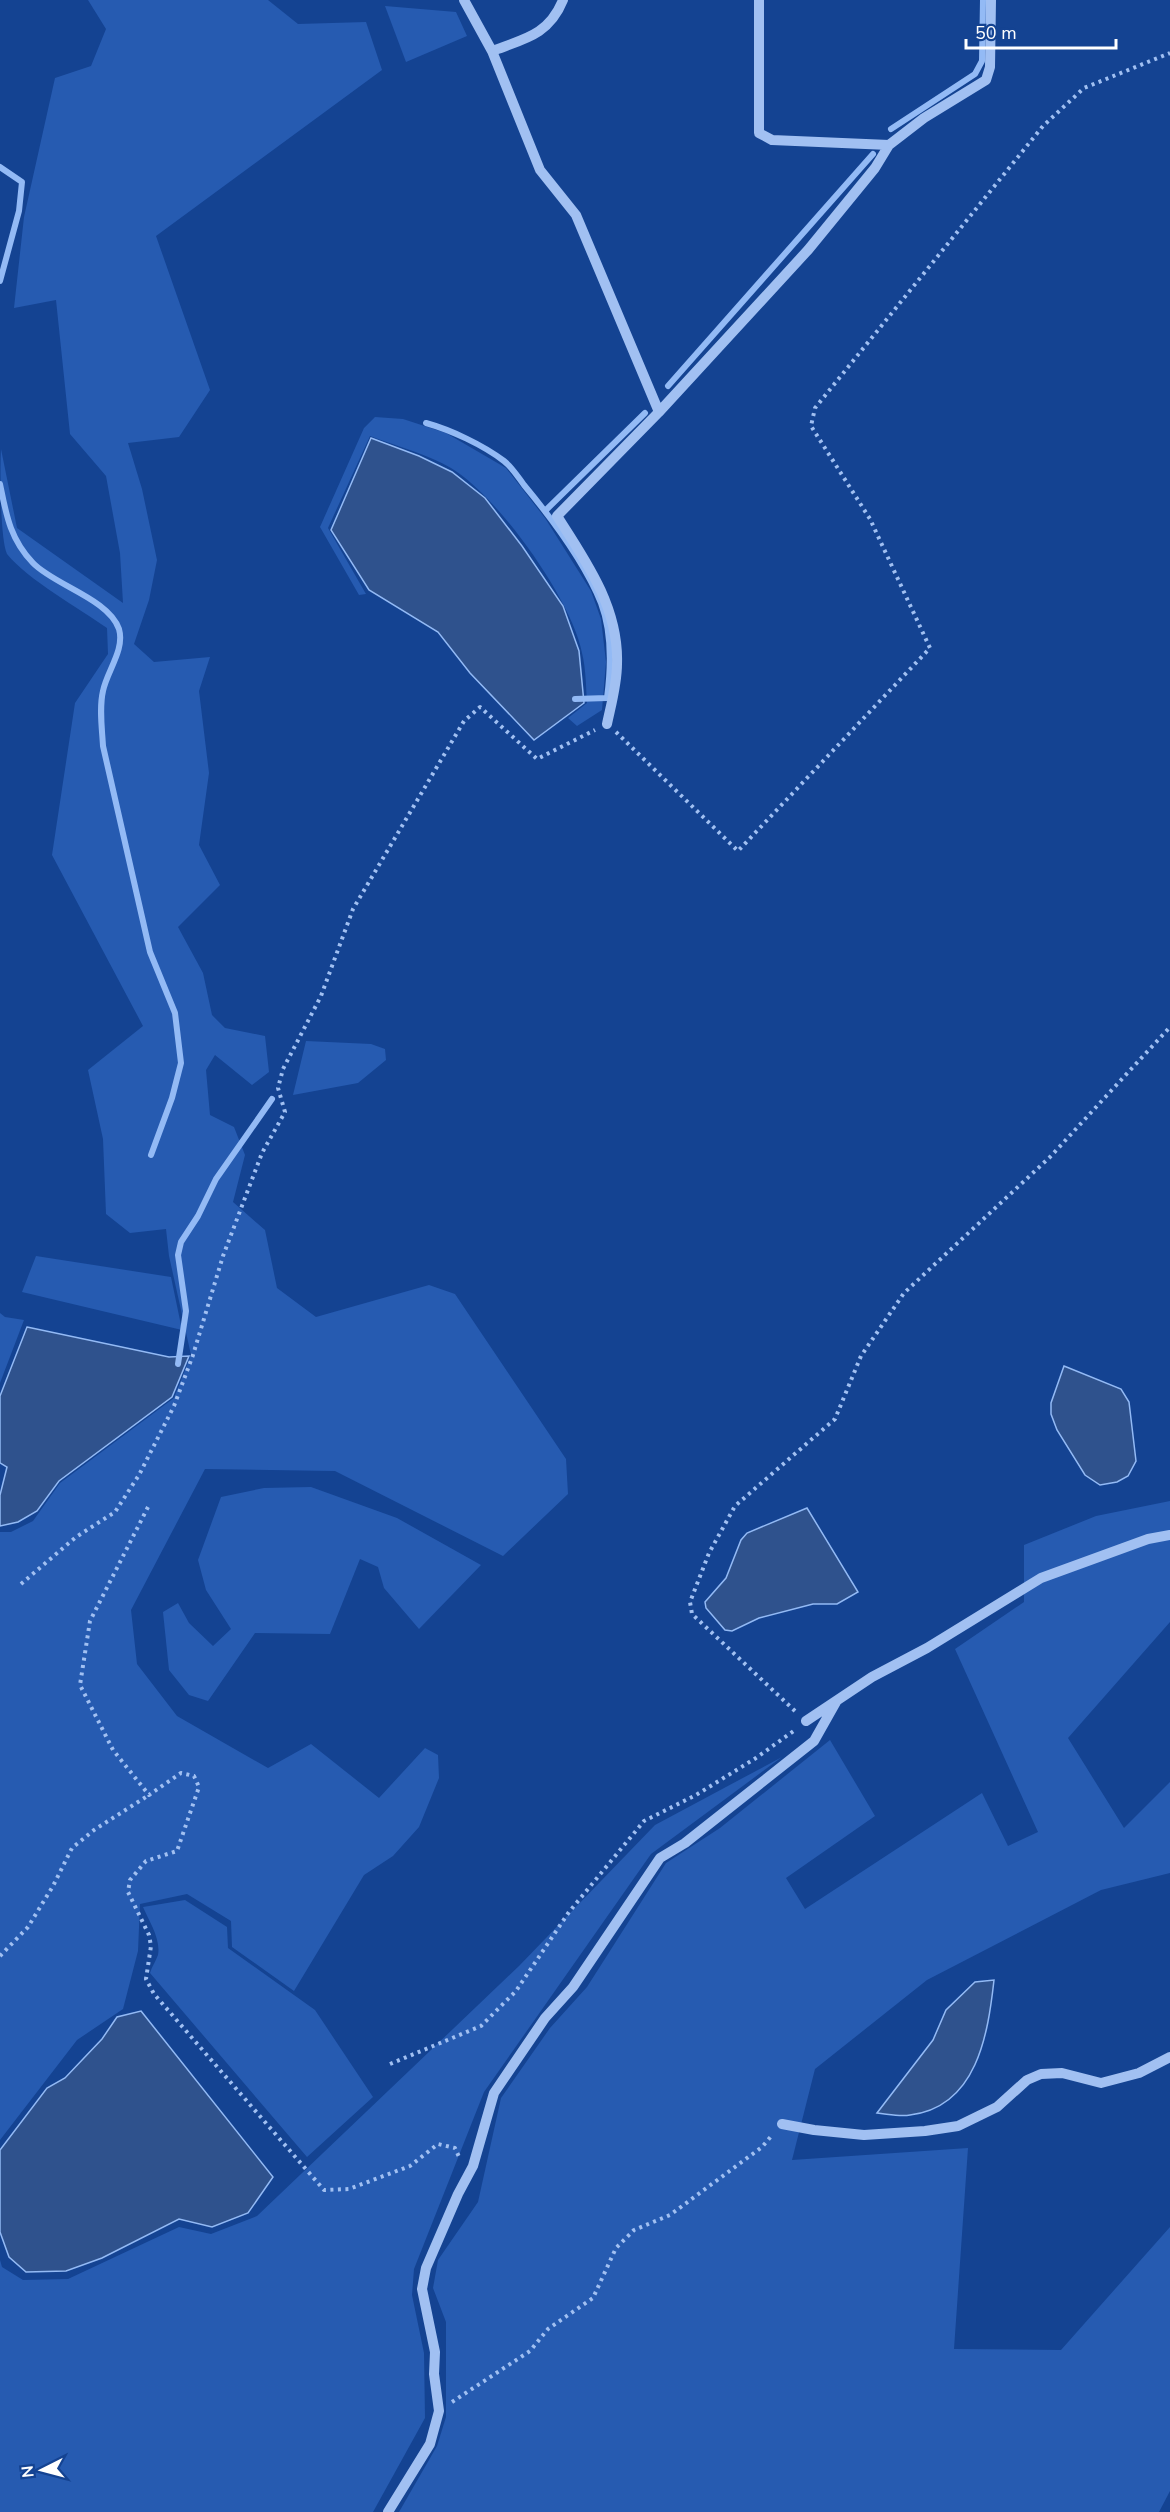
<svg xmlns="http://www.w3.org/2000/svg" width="1170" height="2512" viewBox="0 0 1170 2512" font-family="'Nunito Sans',sans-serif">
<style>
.green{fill:#265bb1}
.water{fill:#2f528d;stroke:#93baf5;stroke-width:1.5}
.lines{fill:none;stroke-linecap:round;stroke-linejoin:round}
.stream{stroke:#93baf5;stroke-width:6}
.path{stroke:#a1c0f2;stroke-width:4;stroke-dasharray:3 4.5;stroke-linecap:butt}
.minor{stroke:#a1c0f2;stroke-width:10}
</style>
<rect width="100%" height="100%" fill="#144392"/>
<path class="green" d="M 88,0 L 268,0 L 298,24 L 366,22 L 382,70 L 156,236 L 210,390 L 179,437 L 128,443 L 142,489 L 157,560 L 149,600 L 134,644 L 154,662 L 210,657 L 199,691 L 209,773 L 199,845 L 220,885 L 178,927 L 203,973 L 212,1015 L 225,1028 L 265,1036 L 269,1072 L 252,1085 L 215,1055 L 206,1070 L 210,1115 L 234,1127 L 245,1155 L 233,1202 L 265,1230 L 277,1288 L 316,1317 L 429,1285 L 455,1294 L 566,1459 L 568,1494 L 503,1556 L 335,1471 L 205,1469 L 131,1610 L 137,1664 L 177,1716 L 268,1768 L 311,1744 L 379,1798 L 425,1748 L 438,1755 L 439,1778 L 419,1827 L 393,1856 L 364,1875 L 294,1991 L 232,1947 L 231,1921 L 187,1894 L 140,1904 L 138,1951 L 123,2009 L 77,2040 L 0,2140 L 0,1532 L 11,1532 L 33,1521 L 60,1483 L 174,1398 L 191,1355 L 169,1256 L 166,1229 L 130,1233 L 106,1214 L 103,1139 L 88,1070 L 143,1026 L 52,855 L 75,703 L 108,654 L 107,628 C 79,608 28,580 7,554 C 0,539 0,469 1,449 L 17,528 L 123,603 L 120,553 L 106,476 L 70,434 L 56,300 L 14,308 L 24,217 L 55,78 L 91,66 L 106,29 Z
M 385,6 L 456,12 L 467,36 L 406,62 Z
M 375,417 L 403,419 L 446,433 L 506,468 L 545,518 L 591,591 L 601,619 L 606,662 L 602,710 L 577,726 L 568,718 L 587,703 C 586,687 586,669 582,653 C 572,600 498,496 451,468 C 429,455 394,445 370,436 L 328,528 L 366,594 L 359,595 L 320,527 L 364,428 Z
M 306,1041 L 371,1044 L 385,1049 L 386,1060 L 358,1083 L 293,1095 Z
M 36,1256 L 171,1277 L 182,1330 L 22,1292 Z
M 0,1313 L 5,1317 L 24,1320 L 0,1383 Z
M 311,1487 L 397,1518 L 481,1565 L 419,1629 L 384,1588 L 378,1567 L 360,1559 L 330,1634 L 255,1633 L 208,1701 L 189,1695 L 169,1670 L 163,1612 L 178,1603 L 189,1623 L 213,1646 L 231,1629 L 206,1590 L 198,1560 L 221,1497 L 264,1488 Z
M 1170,1501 L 1170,1622 L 1068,1738 L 1124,1828 L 1170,1782 L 1170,1873 L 1101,1890 L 927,1980 L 815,2069 L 792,2160 L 968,2148 L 954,2349 L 1061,2350 L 1170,2227 L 1170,2491 L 1159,2512 L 399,2512 L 437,2446 L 446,2417 L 446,2322 L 433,2288 L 438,2260 L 478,2202 L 501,2098 L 550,2028 L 587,1987 L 666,1863 L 720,1828 L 830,1740 L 875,1816 L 786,1878 L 805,1909 L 982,1793 L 1008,1846 L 1038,1832 L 955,1649 L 1024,1602 L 1024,1545 L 1096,1516 Z
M 782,1757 L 651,1854 L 484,2092 L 414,2269 L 412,2295 L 424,2353 L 425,2418 L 373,2512 L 0,2512 L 0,2260 L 2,2267 L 23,2280 L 68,2279 L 179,2227 L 211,2234 L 257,2216 L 519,1966 L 655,1825 Z
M 185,1900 L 227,1927 L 228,1948 L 315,2010 L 373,2097 L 307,2157 L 150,1973 C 152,1966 156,1961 158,1955 C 161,1939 149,1921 143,1907 Z"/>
<path class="water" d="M 371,438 L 419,456 L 452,472 L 485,498 L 522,546 L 563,606 L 579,651 L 584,703 L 534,740 L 470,673 L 438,632 L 369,590 L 331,530 Z
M 27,1327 L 169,1357 L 189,1356 L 172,1397 L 59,1481 L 37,1511 L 18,1522 L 0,1526 L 0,1495 L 7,1467 L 0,1463 L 0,1396 Z
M 1064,1366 L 1121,1389 L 1129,1402 L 1136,1461 L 1128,1476 L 1117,1482 L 1100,1485 L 1085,1475 L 1057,1430 L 1051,1414 L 1051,1403 Z
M 807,1508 L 858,1592 L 837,1604 L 813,1604 L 759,1618 L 732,1631 L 725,1630 L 706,1608 L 705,1602 L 726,1578 L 741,1540 L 747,1533 Z
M 994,1980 C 988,2034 977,2107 910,2115 C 900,2117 888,2114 877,2113 L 933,2040 L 946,2010 L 975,1982 Z
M 141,2011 L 273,2177 L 248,2213 L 212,2227 L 179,2219 L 102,2258 L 66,2271 L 26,2272 L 9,2257 L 0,2232 L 0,2150 L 47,2088 L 65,2078 L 102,2039 L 117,2017 Z"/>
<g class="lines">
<path class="stream" d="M 891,129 L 975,74 L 982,61 L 983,0
M 0,167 L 22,182 L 19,211 L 0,281
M 668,386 L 873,154
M 426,423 C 451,430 483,445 504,461 C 512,467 518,477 524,485 C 553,520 584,561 601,603 C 612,632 611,668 607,698 L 575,699
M 0,484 C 6,514 10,539 33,563 C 54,585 109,599 119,629 C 125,650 107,671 103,691 C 99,708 102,728 103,746 L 150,952 L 175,1013 L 181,1063 L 172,1098 L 151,1155
M 545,511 L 645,413
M 178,1364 L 186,1311 L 178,1255 L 181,1242 L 198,1216 L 216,1179 L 272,1099"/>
<path class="path" d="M 616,732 L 738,851 L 930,648 L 870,519 L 811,426 L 815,408 L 1043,126 L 1084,88 L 1170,53
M 148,1507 L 90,1621 L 80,1685 L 113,1750 L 149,1795 L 181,1773 L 194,1776 L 199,1787 L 177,1851 L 146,1861 L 130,1880 L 128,1892 L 149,1935 L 151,1946 L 146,1979 L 154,1994 L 324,2190 L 349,2189 L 410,2166 L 438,2144 L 455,2148 L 460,2159
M 21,1584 L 76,1537 L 115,1512 L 139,1475 L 174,1406 L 193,1355 L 223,1256 L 262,1153 L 285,1112 L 278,1088 L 283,1069 L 321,996 L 353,909 L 464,721 L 480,707 L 537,759 L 595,730
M 795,1711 L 692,1614 L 690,1602 L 709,1553 L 735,1506 L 835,1419 L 861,1356 L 904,1293 L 1050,1157 L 1170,1027
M 0,1956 L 28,1927 L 53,1886 L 72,1848 L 94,1830 L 149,1795
M 390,2064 L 481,2026 L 516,1991 L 569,1912 L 644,1821 L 696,1795 L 756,1758 L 795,1730
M 452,2402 L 530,2351 L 548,2329 L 593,2298 L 616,2248 L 634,2230 L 670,2215 L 762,2147 L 773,2134"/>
<path class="minor" d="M 464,0 L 492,51 L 540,170 L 576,215 L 659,412
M 759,0 L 759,133 L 772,140 L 889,145
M 492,51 C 524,39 549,35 563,0
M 607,724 C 611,705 617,684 617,664 C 619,608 586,561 557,516 L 659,412 L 808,250 L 875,168 L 889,145 L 924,118 L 986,80 L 990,67 L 991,0
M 806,1721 L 872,1677 L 927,1648 L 1041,1578 L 1148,1539 L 1170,1535
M 782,2124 L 814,2130 L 864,2135 L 925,2131 L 958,2126 L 997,2107 L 1027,2080 L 1041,2074 L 1062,2073 L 1101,2083 L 1139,2073 L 1170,2057
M 388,2512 L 430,2444 L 439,2411 L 434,2374 L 435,2352 L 422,2289 L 426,2268 L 458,2194 L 473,2166 L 494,2093 L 545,2018 L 573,1987 L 660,1858 L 685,1843 L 814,1741 L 836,1702"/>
</g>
<g transform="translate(42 2470) rotate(264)" stroke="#144392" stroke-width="4.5" paint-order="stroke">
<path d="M0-4.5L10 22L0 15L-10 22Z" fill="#ffffff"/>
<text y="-9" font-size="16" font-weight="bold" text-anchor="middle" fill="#ffffff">N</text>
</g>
<path d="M966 39v9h150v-9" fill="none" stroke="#ffffff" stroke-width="3"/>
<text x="975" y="39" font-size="18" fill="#ffffff" stroke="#144392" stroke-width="4.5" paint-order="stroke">50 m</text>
</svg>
